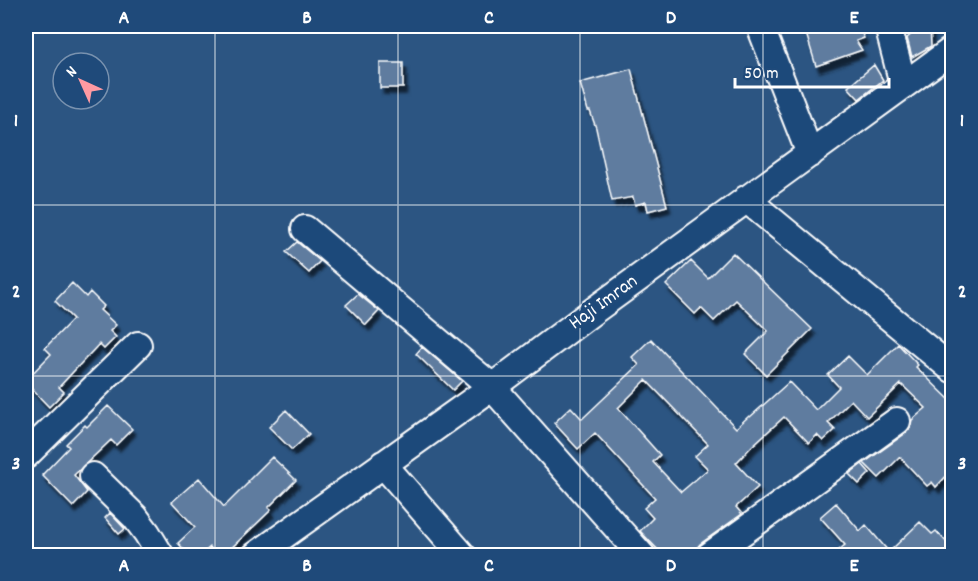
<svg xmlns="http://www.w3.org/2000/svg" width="978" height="581" viewBox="0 0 978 581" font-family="Dekko,sans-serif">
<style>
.building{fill:#5e7c9f;stroke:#fff;stroke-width:1.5;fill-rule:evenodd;filter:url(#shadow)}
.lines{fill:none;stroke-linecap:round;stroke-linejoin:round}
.minor-casing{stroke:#fff;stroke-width:30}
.minor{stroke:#1f4a7a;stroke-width:26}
.grid{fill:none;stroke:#fff;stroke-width:1.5;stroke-opacity:0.55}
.labels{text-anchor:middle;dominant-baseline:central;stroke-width:6;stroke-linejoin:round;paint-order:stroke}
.street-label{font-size:20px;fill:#fff;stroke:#1f4a7a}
.neatline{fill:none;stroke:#fff;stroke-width:2}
.grid-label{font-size:20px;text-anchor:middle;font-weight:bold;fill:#fff}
</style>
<defs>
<filter id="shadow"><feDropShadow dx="3.5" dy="6" stdDeviation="1.5" flood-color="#0009"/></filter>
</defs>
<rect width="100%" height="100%" fill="#2c5582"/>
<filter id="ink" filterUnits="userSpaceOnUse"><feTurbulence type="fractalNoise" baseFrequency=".0167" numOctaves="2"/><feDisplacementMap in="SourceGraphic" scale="12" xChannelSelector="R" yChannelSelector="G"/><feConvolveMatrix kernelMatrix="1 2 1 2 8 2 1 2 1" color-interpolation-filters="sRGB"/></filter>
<g filter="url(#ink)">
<path class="building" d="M 814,26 L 858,26 L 864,38 L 856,41 L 862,50 L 816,66 L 805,30 Z
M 921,26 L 930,26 L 931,46 L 912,57 L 907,38 Z
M 380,63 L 403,63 L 403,88 L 380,88 Z
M 874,65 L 883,80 L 859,99 L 848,87 Z
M 631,69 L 667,206 L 648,211 L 646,202 L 635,205 L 633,197 L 612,201 L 596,128 L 590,111 L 588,111 L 580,83 Z
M 297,242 L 320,261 L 309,273 L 286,252 Z
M 733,253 L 812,329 L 766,375 L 745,354 L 768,331 L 736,300 L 714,321 L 701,308 L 695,314 L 666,285 L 691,261 L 708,278 Z
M 72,283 L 86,297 L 90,292 L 104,306 L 100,310 L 116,325 L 110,331 L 116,337 L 104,349 L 99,344 L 59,387 L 64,392 L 49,407 L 26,383 L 26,380 L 51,354 L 45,348 L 73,319 L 55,301 Z
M 358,294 L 379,311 L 366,325 L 346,305 Z
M 651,339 L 736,428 L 749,416 L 750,417 L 789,382 L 816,410 L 839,387 L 828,375 L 848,356 L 867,375 L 898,344 L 918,365 L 916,367 L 952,402 L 952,470 L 936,487 L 932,482 L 927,486 L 900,457 L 879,478 L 864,463 L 906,433 L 910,428 L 912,420 L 926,408 L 901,384 L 867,417 L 851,400 L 828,423 L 835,430 L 823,441 L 817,435 L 809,443 L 784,417 L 752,446 L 736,463 L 758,487 L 736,507 L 742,514 L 700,544 L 696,549 L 694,555 L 663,555 L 640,531 L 653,518 L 644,508 L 655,498 L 595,433 L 578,449 L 554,423 L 571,407 L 582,419 L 639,365 L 632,357 ZM 646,380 L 708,444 L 695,456 L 708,469 L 681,492 L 653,462 L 660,455 L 618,408 Z
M 422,347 L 462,381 L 453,390 L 416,354 Z
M 108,406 L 132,429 L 116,445 L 111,440 L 74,475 L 87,492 L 73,507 L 42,475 L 69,447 L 66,444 L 85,425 L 87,427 Z
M 286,410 L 309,434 L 292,450 L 269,427 Z
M 272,457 L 296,480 L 268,508 L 271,510 L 224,555 L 217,555 L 210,547 L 201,555 L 189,555 L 178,543 L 195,527 L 172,502 L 199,478 L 224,507 L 249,482 L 248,481 Z
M 862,464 L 870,473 L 859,484 L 849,474 Z
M 836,503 L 860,531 L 866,525 L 889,552 L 920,522 L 932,534 L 936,531 L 952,548 L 952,555 L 833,555 L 845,545 L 820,517 Z
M 110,513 L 125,529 L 119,534 L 105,518 Z"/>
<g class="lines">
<g class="minor-casing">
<path id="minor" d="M 760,26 L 810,154
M 888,26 L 903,84
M 746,199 L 952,369
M 305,229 L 492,387 L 642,556
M 26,455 L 138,345
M 383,464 L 463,556
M 93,476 L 135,517 L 147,533 L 161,556
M 255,556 L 492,387 L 596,309 L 952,50
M 709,556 L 897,421"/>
</g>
<use href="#minor" class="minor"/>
</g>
</g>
<path class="grid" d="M 215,26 L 215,556M 398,26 L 398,556M 580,26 L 580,556M 763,26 L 763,556M 26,205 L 952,205M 26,376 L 952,376"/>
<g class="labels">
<g class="street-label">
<text transform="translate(604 303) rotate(-36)">Haji Imran</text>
</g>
</g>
<rect width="978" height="581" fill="none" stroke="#1f4a7a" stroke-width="66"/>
<g transform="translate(81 81) rotate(315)"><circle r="28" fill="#1f4a7a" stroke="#7992af" stroke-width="1.5"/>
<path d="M0-4.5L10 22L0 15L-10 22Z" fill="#ff9aa2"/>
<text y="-9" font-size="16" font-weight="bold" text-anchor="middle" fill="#ffffff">N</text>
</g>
<path d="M735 78v9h154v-9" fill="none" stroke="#ffffff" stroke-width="3"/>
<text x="744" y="78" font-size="18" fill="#ffffff" stroke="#1f4a7a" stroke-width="4.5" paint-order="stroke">50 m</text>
<rect x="33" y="33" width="912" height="515" class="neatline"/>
<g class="grid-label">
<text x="124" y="23">A</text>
<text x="307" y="23">B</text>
<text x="489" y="23">C</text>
<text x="671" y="23">D</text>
<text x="854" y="23">E</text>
<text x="16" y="126">1</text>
<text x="962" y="126">1</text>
<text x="16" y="297">2</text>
<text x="962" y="297">2</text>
<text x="16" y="469">3</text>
<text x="962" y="469">3</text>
<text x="124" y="571">A</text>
<text x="307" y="571">B</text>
<text x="489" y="571">C</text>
<text x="671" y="571">D</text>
<text x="854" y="571">E</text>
</g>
</svg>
